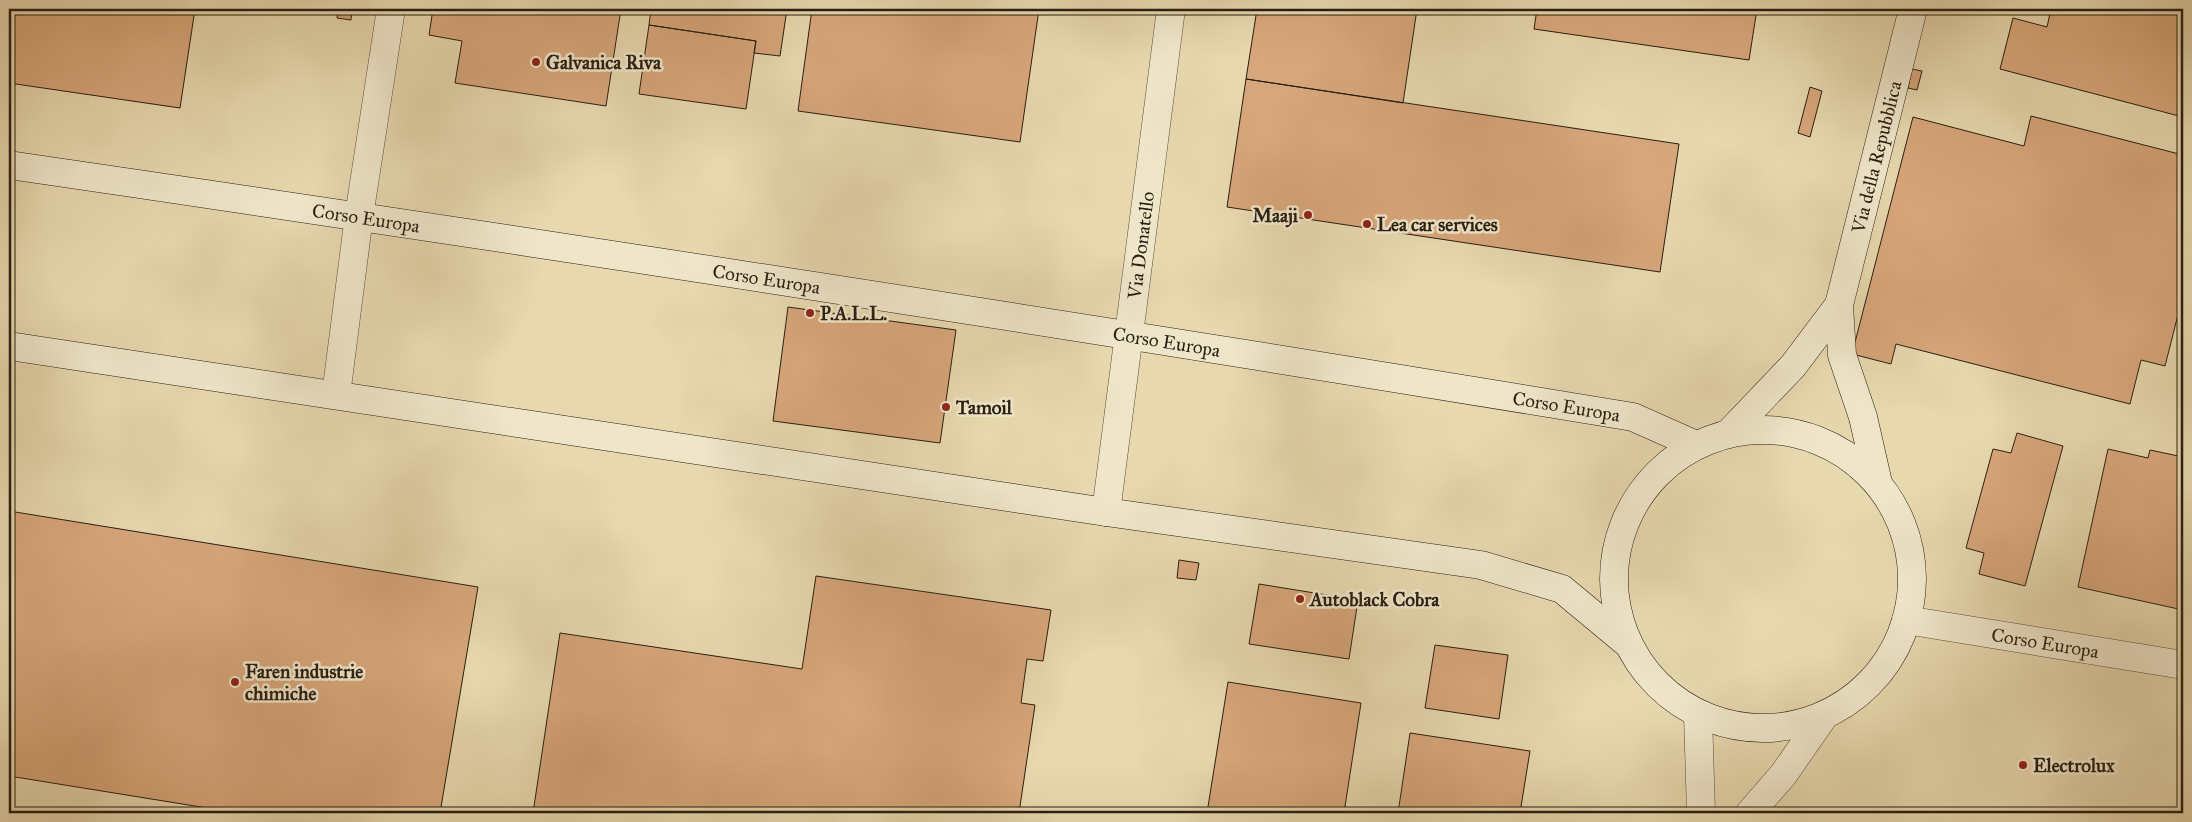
<svg xmlns="http://www.w3.org/2000/svg" width="2192" height="822" viewBox="0 0 2192 822" font-family="'IM FELL Great Primer',serif">
<style>
.building{fill:#d7a67a;stroke:#291e11}
.lines{fill:none;stroke-linecap:round;stroke-linejoin:round}
.street-casing{stroke:#584c38;stroke-width:29}
.secondary-casing{stroke:#291e11;stroke-width:29}
.street{stroke:#efe6ca;stroke-width:28}
.secondary{stroke:#efe6ca;stroke-width:28}
.poi-dot{fill:#8f2418;stroke:#efe6ca;stroke-width:2}
.labels{text-anchor:middle;dominant-baseline:central;stroke-width:5;stroke-linejoin:round;paint-order:stroke}
.poi-label{font-size:19px;font-weight:bold;fill:#291e11;stroke:#efe6ca;text-anchor:start}
.street-label{font-size:19px;fill:#291e11;stroke:#efe6ca}
</style>
<rect width="100%" height="100%" fill="#e7d8ae"/>
<filter id="stains"><feTurbulence type="fractalNoise" baseFrequency=".004" numOctaves="4"/><feColorMatrix values="0 0 0 0 .2 0 0 0 0 .09 0 0 0 0 .02 0 0 0 .5 -.17"/></filter>
<radialGradient id="worn" r=".72"><stop offset=".6" stop-color="#630" stop-opacity="0"/><stop offset="1" stop-color="#630" stop-opacity=".3"/></radialGradient>
<path class="building" d="M 9,9 L 195,9 L 180,108 L 9,83 Z
M 338,9 L 352,9 L 351,20 L 337,18 Z
M 433,9 L 621,9 L 606,106 L 455,83 L 462,41 L 429,35 Z
M 651,9 L 787,9 L 780,56 L 754,53 L 756,41 L 649,25 Z
M 812,9 L 1039,9 L 1020,142 L 798,111 Z
M 1257,9 L 1417,9 L 1403,103 L 1246,79 Z
M 1537,9 L 1757,9 L 1749,60 L 1534,29 Z
M 2051,9 L 2183,9 L 2183,100 L 2179,116 L 2000,69 L 2013,18 L 2047,27 Z
M 649,25 L 756,41 L 746,109 L 639,94 Z
M 1912,69 L 1922,71 L 1917,90 L 1908,88 Z
M 1246,79 L 1679,144 L 1660,272 L 1227,207 Z
M 1810,87 L 1822,91 L 1810,137 L 1798,133 Z
M 2031,116 L 2183,155 L 2183,295 L 2165,366 L 2141,360 L 2130,404 L 1896,344 L 1891,364 L 1852,354 L 1913,117 L 2024,146 Z
M 788,307 L 956,330 L 940,443 L 773,421 Z
M 2017,433 L 2063,446 L 2025,586 L 1979,574 L 1984,553 L 1966,548 L 1993,449 L 2011,453 Z
M 2108,449 L 2148,458 L 2150,450 L 2183,457 L 2183,610 L 2078,587 Z
M 9,511 L 478,587 L 440,813 L 238,813 L 9,776 Z
M 1179,560 L 1199,563 L 1196,580 L 1177,578 Z
M 816,576 L 1051,610 L 1043,661 L 1027,659 L 1021,703 L 1035,705 L 1019,813 L 533,813 L 560,633 L 802,669 Z
M 1259,584 L 1358,600 L 1349,659 L 1249,644 Z
M 1435,645 L 1508,655 L 1499,719 L 1425,708 Z
M 1228,682 L 1361,703 L 1344,813 L 1207,813 Z
M 1410,733 L 1530,751 L 1520,813 L 1398,813 Z"/>
<g class="lines">
<g class="street-casing">
<g id="street">
<path d="M 336,395 L 359,216 L 391,9"/>
<path id="s1" d="M 1106,512 L 1171,9"/>
<path id="s2" d="M 1906,620 L 2183,665"/>
<path d="M 1698,715 L 1701,813"/>
<path d="M 1750,813 L 1783,775 L 1824,716"/>
</g>
</g>
<g class="secondary-casing">
<g id="secondary">
<path id="s3" d="M 9,165 C 551,244 1093,328 1633,417 L 1696,445"/>
<path d="M 9,346 L 1106,512 L 1481,565 L 1562,589 L 1627,643"/>
<circle cx="1763" cy="579" r="149"/>
<path d="M 1729,433 L 1793,366 L 1839,305"/>
<path id="s4" d="M 1878,483 L 1863,417 L 1842,355 L 1839,305 L 1913,9"/>
</g>
</g>
<use href="#street" class="street"/>
<use href="#secondary" class="secondary"/>
</g>
<g class="poi-dot">
<circle cx="536" cy="62" r="5"/>
<circle cx="1308" cy="215" r="5"/>
<circle cx="1367" cy="224" r="5"/>
<circle cx="810" cy="313" r="5"/>
<circle cx="946" cy="407" r="5"/>
<circle cx="1300" cy="599" r="5"/>
<circle cx="235" cy="682" r="5"/>
<circle cx="2023" cy="765" r="5"/>
</g>
<g class="labels">
<g class="poi-label">
<text x="546" y="62">Galvanica Riva</text>
<text x="1298" y="215" text-anchor="end">Maaji</text>
<text x="1377" y="224">Lea car services</text>
<text x="820" y="313">P.A.L.L.</text>
<text x="956" y="407">Tamoil</text>
<text x="1310" y="599">Autoblack Cobra</text>
<text x="245" y="671">Faren industrie<tspan x="245" dy="22">chimiche</tspan></text>
<text x="2033" y="765">Electrolux</text>
</g>
<g class="street-label">
<text stroke="none"><textPath href="#s4" startOffset="336">Via della Repubblica</textPath></text>
<text stroke="none"><textPath href="#s3" startOffset="361">Corso Europa</textPath></text>
<text stroke="none"><textPath href="#s1" startOffset="269">Via Donatello</textPath></text>
<text stroke="none"><textPath href="#s3" startOffset="766">Corso Europa</textPath></text>
<text stroke="none"><textPath href="#s3" startOffset="1171">Corso Europa</textPath></text>
<text stroke="none"><textPath href="#s3" startOffset="1576">Corso Europa</textPath></text>
<text stroke="none"><textPath href="#s2" startOffset="141">Corso Europa</textPath></text>
</g>
</g>
<rect width="2192" height="822" fill="none" stroke="#e7d8ae" stroke-width="30"/>
<rect x="10" y="10" width="2172" height="802" fill="none" stroke="#291e11" stroke-width="2.5"/>
<rect x="15" y="15" width="2162" height="792" fill="none" stroke="#291e11"/>
<rect width="100%" height="100%" filter="url(#stains)"/>
<rect width="100%" height="100%" fill="url(#worn)"/>
</svg>
